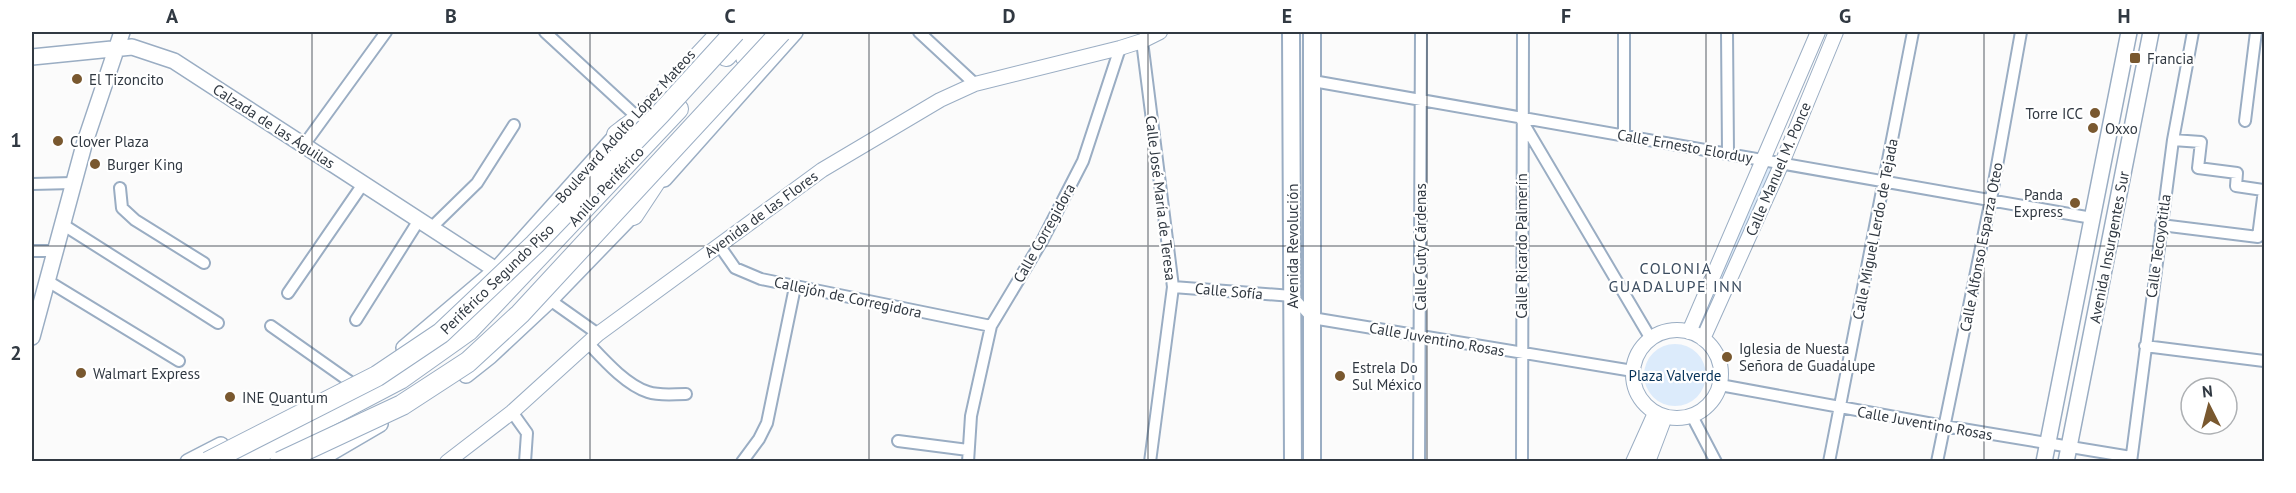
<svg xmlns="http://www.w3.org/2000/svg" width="2296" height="493" viewBox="0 0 2296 493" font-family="'PT Sans',sans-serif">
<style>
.green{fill:#dcebfb}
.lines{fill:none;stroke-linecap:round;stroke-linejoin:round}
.minor-casing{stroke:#9aadc3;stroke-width:14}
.tertiary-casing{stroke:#9aadc3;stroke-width:16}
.secondary-casing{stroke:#9aadc3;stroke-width:18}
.primary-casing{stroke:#9aadc3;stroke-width:20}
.motorway-casing{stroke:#9aadc3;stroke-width:22}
.minor{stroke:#fff;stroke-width:10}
.tertiary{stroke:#fff;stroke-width:14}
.secondary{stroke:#fff;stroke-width:15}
.primary{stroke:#fff;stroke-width:16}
.motorway{stroke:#fff;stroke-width:20}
.motorway-bridge-casing{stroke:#9aadc3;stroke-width:22;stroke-linecap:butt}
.motorway-bridge{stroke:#fff;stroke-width:20}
.grid{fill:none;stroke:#313942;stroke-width:1.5;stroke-opacity:0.55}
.poi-dot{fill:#79582f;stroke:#fff;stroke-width:2}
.labels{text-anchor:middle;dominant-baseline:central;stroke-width:4.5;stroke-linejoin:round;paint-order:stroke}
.poi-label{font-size:15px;fill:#313942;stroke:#fff;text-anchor:start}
.street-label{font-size:15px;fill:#313942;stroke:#fff}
.park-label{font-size:15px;fill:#063259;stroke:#fff}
.neighbourhood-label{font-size:16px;letter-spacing:1.5px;fill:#3c4d60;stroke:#fff}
.neatline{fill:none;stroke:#313942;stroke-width:2}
.grid-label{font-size:20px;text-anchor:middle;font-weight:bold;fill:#313942}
</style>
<rect width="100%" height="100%" fill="#fbfbfb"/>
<path class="green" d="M 1768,168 L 1775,169 L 1703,326 L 1699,325 Z
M1644 375a31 31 0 1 1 62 0a31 31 0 1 1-62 0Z"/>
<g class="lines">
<g class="minor-casing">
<path id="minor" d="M 545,32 L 635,115
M 919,32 L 975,84
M 1727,32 L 1728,153
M 1142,41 L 1173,287 L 1150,462
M 1313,81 L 2092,218
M 1521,119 L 1651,339
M 2245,121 L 2256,32
M 1624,135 L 1624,32
M 2173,140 L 2201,142 L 2198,168 L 2237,173 L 2236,186 L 2263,190
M 304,145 L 386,32
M 32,184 L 73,183
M 120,188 L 122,208 L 135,220 L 204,263
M 62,224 L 218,323
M 2161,225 L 2258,237 L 2264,190
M 431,228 L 477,183 L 514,125
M 719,245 L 735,268 L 761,279 L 991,326
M 32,251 L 54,251
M 46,280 L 179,361
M 1173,287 L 1292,296 L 1312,318 L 1633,371
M 288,293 L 363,184
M 550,300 L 598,334
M 356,320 L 419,220
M 271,326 L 349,381
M 588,343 C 604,360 626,385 648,392 C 660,396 673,394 686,394
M 2145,346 L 2264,361
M 1720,385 L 1944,426 L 2131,457
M 512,412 L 527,433 L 525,462
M 1692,416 L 1716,462
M 898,441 L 968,450
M 742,462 L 759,439 L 767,423 L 795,287
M 968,462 L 971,416 L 991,326 L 1042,241 L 1083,161 L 1120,48
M 1419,462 L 1421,32
M 1522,462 L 1523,32
M 1829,462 L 1913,32
M 1937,462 L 1991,199 L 2021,32
M 2131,462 L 2173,140 L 2193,32"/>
</g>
<g class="tertiary-casing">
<path id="tertiary" d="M1633 374a44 44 0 1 1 88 0a44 44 0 1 1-88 0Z
M 1689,332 L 1818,32
M 1703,339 L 1782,163 L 1836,32
M 447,462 L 512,412 L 598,334 L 822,170 L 940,100 L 975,84 L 1120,48 L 1142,41 L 1160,32
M 1633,462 L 1655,413
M 1648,462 L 1665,417"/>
</g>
<g class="secondary-casing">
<path id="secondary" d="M 32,57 L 132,47 L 174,61 L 496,270
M 664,179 L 795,32
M 32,337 L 84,145 L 122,32
M 404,348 L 496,270 L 624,127
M 466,375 L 490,356 L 550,300 L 639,208
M 188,462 L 221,445
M 315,462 L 380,424
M 2044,462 L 2129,32
M 2066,462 L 2151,32"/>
</g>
<g class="primary-casing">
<path id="primary" d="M 1291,32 L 1293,462
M 1312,462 L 1312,32"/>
</g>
<g class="motorway-casing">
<path id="motorway" d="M 726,56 L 747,32
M 746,57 L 768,32
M 617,135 L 645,114 L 722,32
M 633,215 L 668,162
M 242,462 L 400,379 L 469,330 L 678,109"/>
</g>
<use href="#minor" class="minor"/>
<use href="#tertiary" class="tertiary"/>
<use href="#secondary" class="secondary"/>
<use href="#primary" class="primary"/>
<use href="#motorway" class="motorway"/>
<g class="motorway-bridge-casing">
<path id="motorway-bridge" d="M 208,462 L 377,376 L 441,333 L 535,244 L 661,113 L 735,32
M 280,462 L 402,405 L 468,362 L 520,314 L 781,32"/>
</g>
<use href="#motorway-bridge" class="motorway-bridge"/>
</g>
<path class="grid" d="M 312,32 L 312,462M 590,32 L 590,462M 869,32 L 869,462M 1148,32 L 1148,462M 1427,32 L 1427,462M 1706,32 L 1706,462M 1984,32 L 1984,462M 32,246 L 2264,246"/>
<g class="poi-dot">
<rect x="2129" y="52" width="12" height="12" rx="3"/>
<circle cx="77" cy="79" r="6"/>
<circle cx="2095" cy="113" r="6"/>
<circle cx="2093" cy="128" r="6"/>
<circle cx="58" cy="141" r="6"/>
<circle cx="95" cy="164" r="6"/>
<circle cx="2075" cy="203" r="6"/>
<circle cx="1727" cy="357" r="6"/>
<circle cx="81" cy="373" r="6"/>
<circle cx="1340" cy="376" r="6"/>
<circle cx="230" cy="397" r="6"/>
</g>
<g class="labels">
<g class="poi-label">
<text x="2147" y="58">Francia</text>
<text x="89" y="79">El Tizoncito</text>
<text x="2083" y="113" text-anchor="end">Torre ICC</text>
<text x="2105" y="128">Oxxo</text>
<text x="70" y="141">Clover Plaza</text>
<text x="107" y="164">Burger King</text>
<text x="2063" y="194" text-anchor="end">Panda<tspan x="2063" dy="17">Express</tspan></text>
<text x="1739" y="348">Iglesia de Nuesta<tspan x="1739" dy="17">Señora de Guadalupe</tspan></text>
<text x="1352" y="367">Estrela Do<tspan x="1352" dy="17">Sul México</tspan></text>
<text x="93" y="373">Walmart Express</text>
<text x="242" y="397">INE Quantum</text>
</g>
<g class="street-label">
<text transform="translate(274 126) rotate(33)">Calzada de las Águilas</text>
<text transform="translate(625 126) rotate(-48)">Boulevard Adolfo López Mateos</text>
<text transform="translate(1685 146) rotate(10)">Calle Ernesto Elorduy</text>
<text transform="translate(1778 169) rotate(-67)">Calle Manuel M. Ponce</text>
<text transform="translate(606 186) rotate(-47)">Anillo Periférico</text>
<text transform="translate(1161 198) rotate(83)">Calle José María de Teresa</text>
<text transform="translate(761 214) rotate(-36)">Avenida de las Flores</text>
<text transform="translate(1875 229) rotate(-79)">Calle Miguel Lerdo de Tejada</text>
<text transform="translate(1044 233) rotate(-61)">Calle Corregidora</text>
<text transform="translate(1292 246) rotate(-90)">Avenida Revolución</text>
<text transform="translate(1521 246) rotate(-90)">Calle Ricardo Palmerín</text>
<text transform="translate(2158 246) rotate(-82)">Calle Tecoyotitla</text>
<text transform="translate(1420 247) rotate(-90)">Calle Guty Cárdenas</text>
<text transform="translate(1981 247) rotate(-79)">Calle Alfonso Esparza Oteo</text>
<text transform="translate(2109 247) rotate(-79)">Avenida Insurgentes Sur</text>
<text transform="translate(497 279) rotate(-44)">Periférico Segundo Piso</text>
<text transform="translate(1229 291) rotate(5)">Calle Sofía</text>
<text transform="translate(848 297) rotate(12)">Callejón de Corregidora</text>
<text transform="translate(1437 339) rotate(10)">Calle Juventino Rosas</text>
<text transform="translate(1925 423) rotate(10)">Calle Juventino Rosas</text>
</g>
<g class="park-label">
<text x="1675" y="375">Plaza Valverde</text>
</g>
<g class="neighbourhood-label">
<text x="1676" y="268">COLONIA<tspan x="1676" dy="18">GUADALUPE INN</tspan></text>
</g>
</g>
<rect width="2296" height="493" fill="none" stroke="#ffffff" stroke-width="66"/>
<g transform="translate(2209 406) rotate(354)"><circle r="28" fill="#ffffff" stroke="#adb0b3" stroke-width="1.5"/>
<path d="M0-4.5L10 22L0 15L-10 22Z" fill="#79582f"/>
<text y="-9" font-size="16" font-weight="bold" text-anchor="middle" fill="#313942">N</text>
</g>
<rect x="33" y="33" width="2230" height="427" class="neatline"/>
<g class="grid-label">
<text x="172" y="23">A</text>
<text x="451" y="23">B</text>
<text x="730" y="23">C</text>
<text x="1009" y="23">D</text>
<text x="1287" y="23">E</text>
<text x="1566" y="23">F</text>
<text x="1845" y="23">G</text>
<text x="2124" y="23">H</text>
<text x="16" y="147">1</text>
<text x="16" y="360">2</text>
</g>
</svg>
